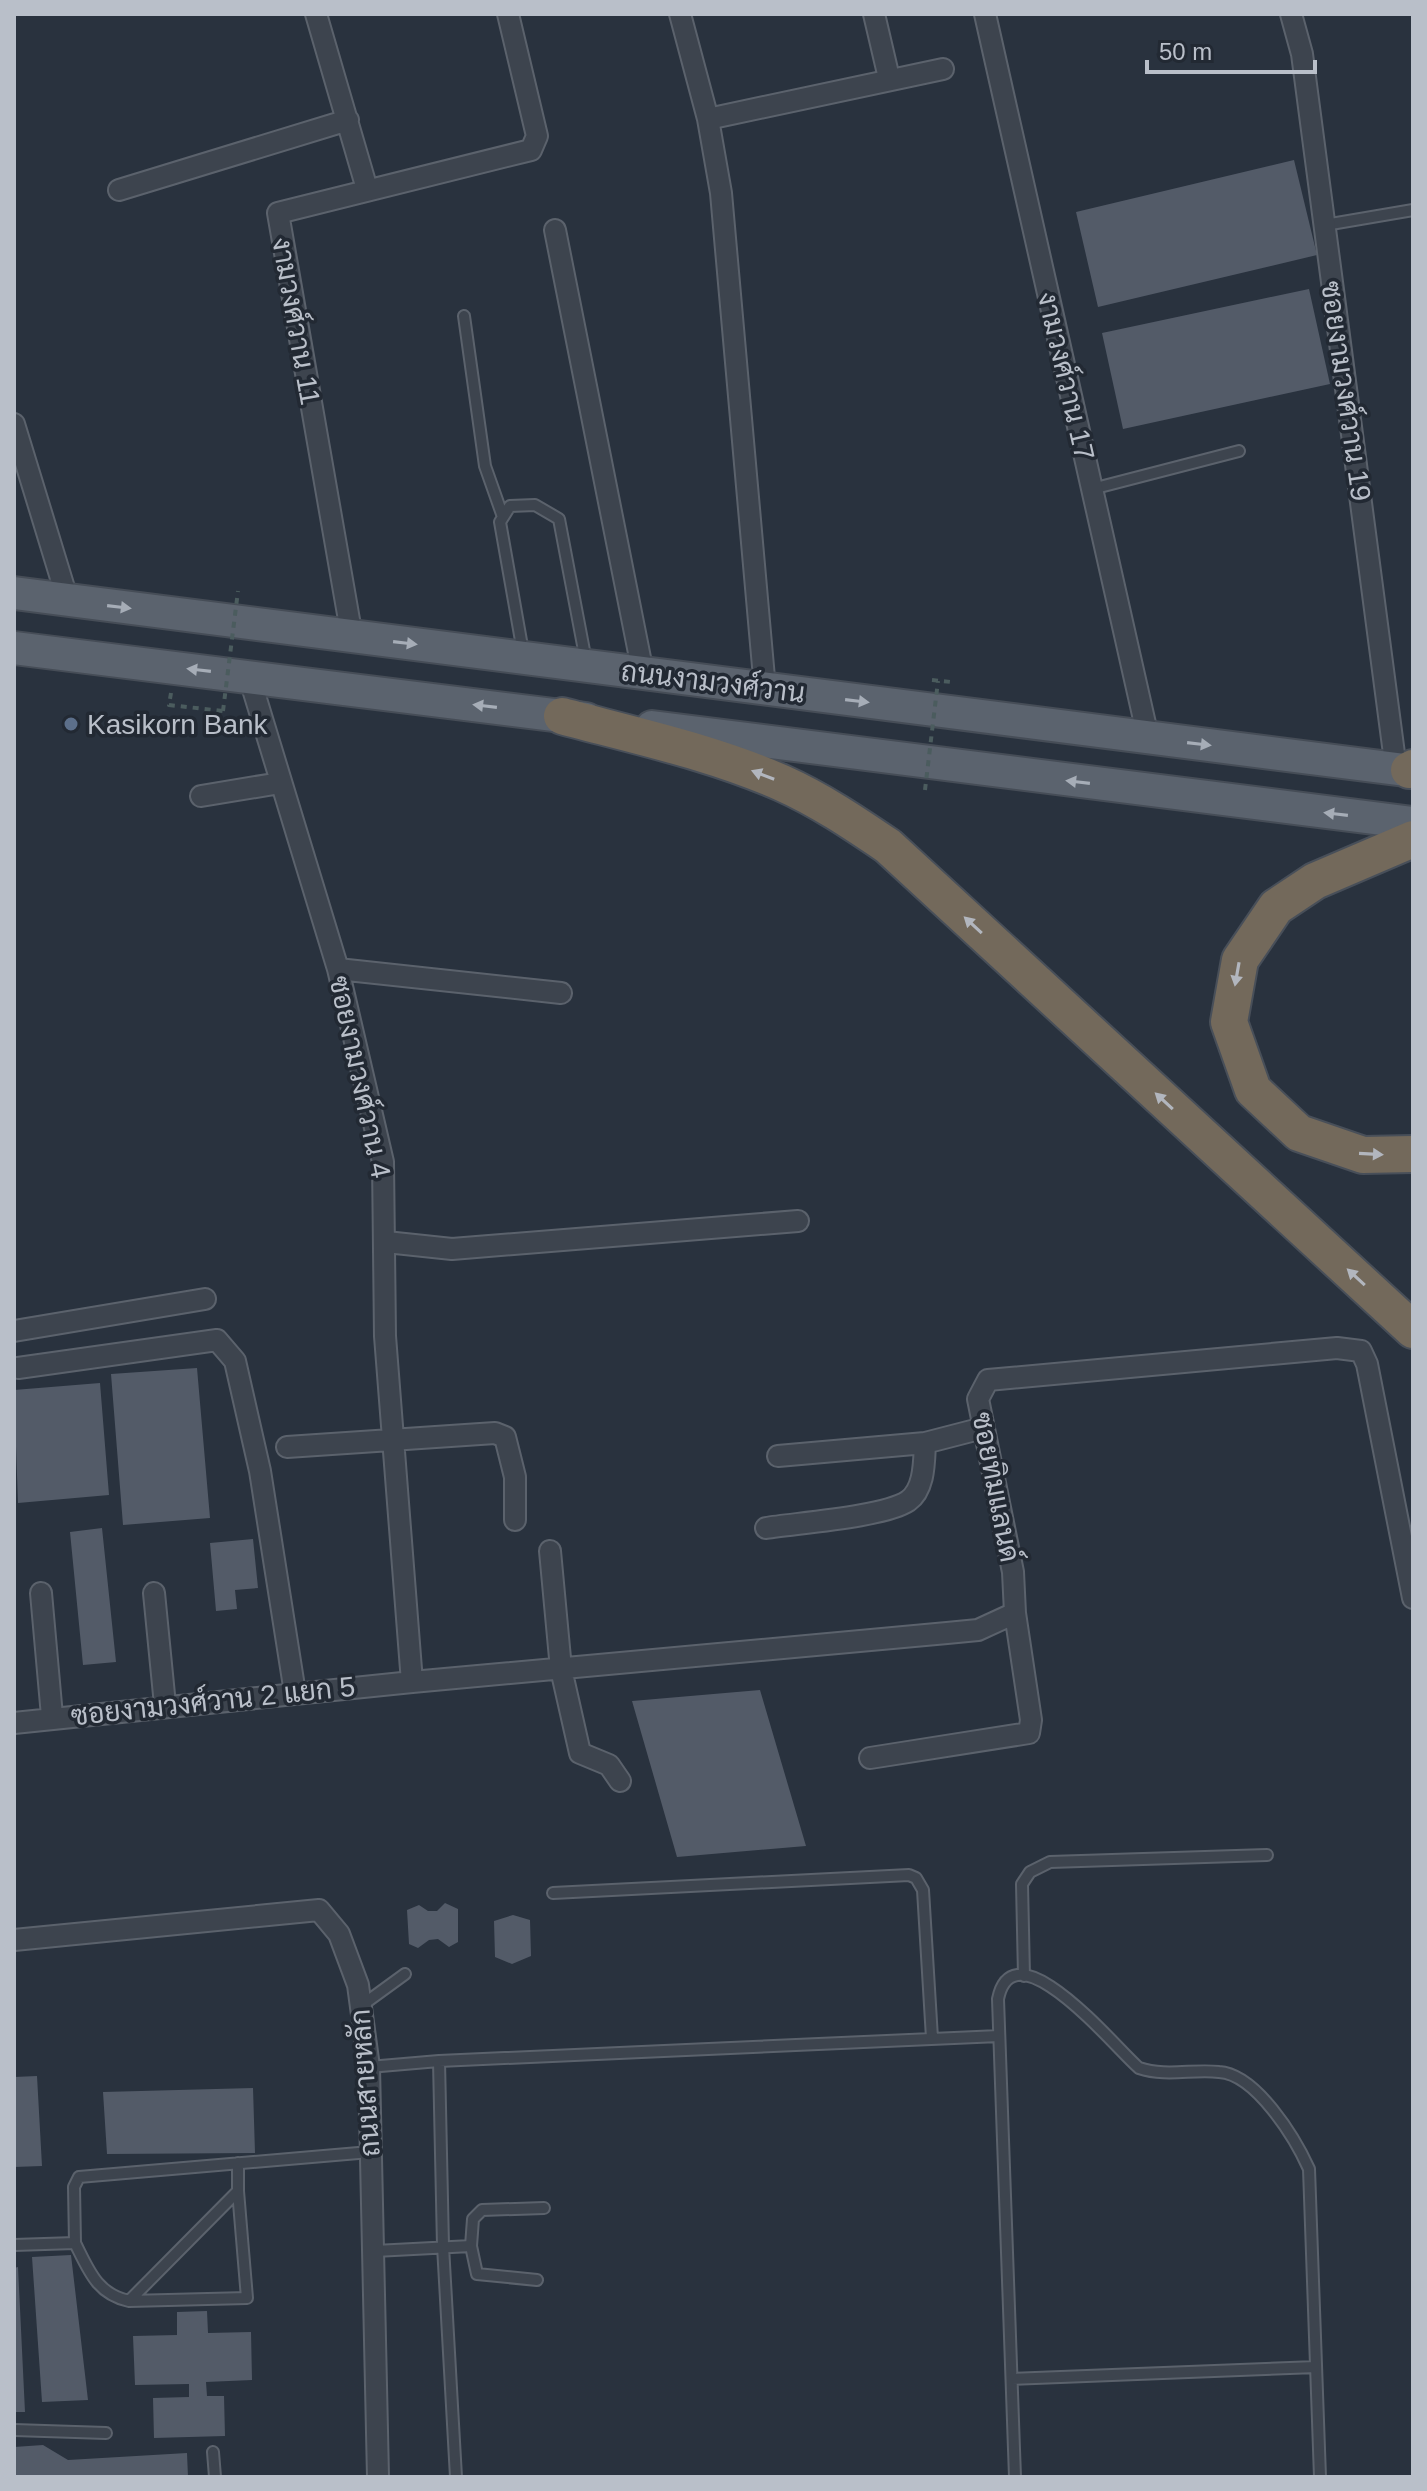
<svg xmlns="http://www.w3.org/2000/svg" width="1427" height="2491" viewBox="0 0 1427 2491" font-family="Helvetica,Sarabun,sans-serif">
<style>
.building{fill:#535b68}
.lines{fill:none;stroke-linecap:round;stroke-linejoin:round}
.lane-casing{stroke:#5b626c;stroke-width:14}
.street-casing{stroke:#5b626c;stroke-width:24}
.primary-casing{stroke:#464d57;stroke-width:36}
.highway-casing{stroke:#484f59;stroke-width:40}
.path{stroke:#4b5c5e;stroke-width:4;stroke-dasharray:6 6;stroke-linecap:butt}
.lane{stroke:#3d444e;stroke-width:10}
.street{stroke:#3d444e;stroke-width:20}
.primary{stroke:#5b636e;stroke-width:32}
.highway{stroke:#73695b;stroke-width:36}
.path-bridge{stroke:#4b5c5e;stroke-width:4;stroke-dasharray:6 6;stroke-linecap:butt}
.oneway{fill:#a6adb7}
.oneway2{fill:#b2b6be}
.service-dot{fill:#5c6f8a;stroke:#222933;stroke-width:3}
.labels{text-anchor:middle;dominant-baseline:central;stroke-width:7;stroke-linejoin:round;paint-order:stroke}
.street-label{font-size:28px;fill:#b9bfc9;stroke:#222933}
.poi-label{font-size:28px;fill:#b9bfc9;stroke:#222933;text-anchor:start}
</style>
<rect width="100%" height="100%" fill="#29323e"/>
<path class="building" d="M 1294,160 L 1317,255 L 1098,307 L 1076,212 Z
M 1309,289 L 1330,384 L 1123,429 L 1102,333 Z
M 197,1368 L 210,1518 L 123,1525 L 111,1374 Z
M 100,1383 L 109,1495 L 18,1503 L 14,1390 Z
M 102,1528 L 116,1662 L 83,1665 L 70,1532 Z
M 253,1539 L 258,1588 L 235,1590 L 237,1609 L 216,1611 L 210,1543 Z
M 760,1690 L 806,1846 L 677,1857 L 632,1701 Z
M 445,1903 L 458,1909 L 458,1942 L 449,1947 L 438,1939 L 429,1940 L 418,1948 L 409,1944 L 407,1910 L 419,1905 L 428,1911 L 437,1911 Z
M 513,1915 L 530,1920 L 531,1956 L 512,1964 L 495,1957 L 494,1921 Z
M 37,2076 L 42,2166 L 14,2167 L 14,2077 Z
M 253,2088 L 255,2153 L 107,2154 L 103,2092 Z
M 71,2255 L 88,2400 L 42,2402 L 32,2257 Z
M 18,2267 L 25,2412 L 14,2412 L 14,2268 Z
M 207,2311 L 208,2333 L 251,2332 L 252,2380 L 206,2382 L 207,2396 L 224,2396 L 225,2436 L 154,2438 L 153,2398 L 189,2397 L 189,2384 L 135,2385 L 133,2336 L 177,2335 L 177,2312 Z
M 43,2445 L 68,2460 L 187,2453 L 188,2477 L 14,2477 L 14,2447 Z"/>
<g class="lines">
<g class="lane-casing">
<path id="lane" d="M 1325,225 L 1413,210
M 464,316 L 485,466 L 503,517
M 1092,489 L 1239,451
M 523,652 L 500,522 L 510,506 L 535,505 L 559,519 L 586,661
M 553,1893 L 909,1875 L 916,1878 L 923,1890 L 932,2038
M 1024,1976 L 1022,1884 L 1030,1872 L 1050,1862 L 1267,1855
M 361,2006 L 405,1974
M 369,2067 L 439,2061
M 75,2243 C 89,2271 97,2294 129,2301 L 238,2191 L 238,2163
M 14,2245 L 75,2243 L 74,2187 L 79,2177 L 370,2152
M 471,2246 L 477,2274 L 537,2280
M 375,2251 L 471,2246 L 473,2219 L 482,2210 L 544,2208
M 129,2301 L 247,2298 L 238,2191
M 1012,2379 L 1316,2367
M 14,2430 L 106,2433
M 213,2452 L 215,2477
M 456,2477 L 443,2246 L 439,2061 L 999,2036
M 1015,2477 L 998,1999 C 1014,1922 1119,2052 1139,2068 C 1166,2077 1192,2069 1219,2072 C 1256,2074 1295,2138 1309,2169 L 1320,2477"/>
</g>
<g class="street-casing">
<path id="street" d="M 316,14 L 367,189
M 680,14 L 708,119 L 721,193 L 765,689
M 874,14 L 889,78
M 985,14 L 1148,737
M 1291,14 L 1302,54 L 1396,769
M 708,119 L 943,69
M 119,190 L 348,120
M 555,230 L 643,673
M 14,424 L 68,601
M 352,637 L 278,213 L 531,150 L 537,136 L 508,14
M 249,676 L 338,969 L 383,1162 L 385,1336 L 412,1682
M 201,796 L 280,783
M 338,969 L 561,993
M 386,1242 L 452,1249 L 798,1221
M 14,1331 L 205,1299
M 18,1368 L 217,1340 L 235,1361 L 260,1471 L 295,1693
M 287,1447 L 495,1433 L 505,1437 L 515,1477 L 515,1520
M 778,1456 L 925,1443
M 766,1528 C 797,1523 884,1517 908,1501 C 925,1489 924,1461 925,1443 L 983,1428
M 550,1551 L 561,1669 L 580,1753 L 609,1765 L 620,1781
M 41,1593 L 52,1716
M 154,1593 L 165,1705
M 14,1723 L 412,1682 L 947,1633 L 978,1630 L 1015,1613
M 870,1758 L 1029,1733 L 1031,1720 L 1015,1613 L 1013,1572 L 978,1399 L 988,1380 L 1337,1348 L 1361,1351 L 1367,1364 L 1413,1598
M 14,1940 L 319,1910 L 339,1934 L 358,1985 L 369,2067 L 378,2477"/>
</g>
<g class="primary-casing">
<path id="primary" d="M 14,593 L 1413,771
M 14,648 L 586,719
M 652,727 L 1413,823"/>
</g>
<g class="highway-casing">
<path id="highway" d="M 562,716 C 636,736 712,752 782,783 C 820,800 854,823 888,846 L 1413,1330
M 1409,770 L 1413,768
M 1413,839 L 1315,881 L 1276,907 L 1240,960 L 1229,1022 L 1253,1090 L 1299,1133 L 1363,1155 L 1413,1154"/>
</g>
<path class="path" d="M 932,680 L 951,682
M 171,693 L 169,705 L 223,711"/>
<use href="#lane" class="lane"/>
<use href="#street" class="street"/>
<use href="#primary" class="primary"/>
<use href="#highway" class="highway"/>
<path class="path-bridge" d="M 223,711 L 238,591
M 925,790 L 938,681"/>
</g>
<defs><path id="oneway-solid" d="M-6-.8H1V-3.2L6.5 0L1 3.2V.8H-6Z" transform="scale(2)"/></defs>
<g class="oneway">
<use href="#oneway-solid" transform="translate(119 607) rotate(7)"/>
<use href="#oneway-solid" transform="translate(405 643) rotate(7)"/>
<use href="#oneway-solid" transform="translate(199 670) rotate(-173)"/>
<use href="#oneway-solid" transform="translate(857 701) rotate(7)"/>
<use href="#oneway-solid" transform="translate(485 706) rotate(-173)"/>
<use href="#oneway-solid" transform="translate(1199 744) rotate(7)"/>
<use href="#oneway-solid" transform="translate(1078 782) rotate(-173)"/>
<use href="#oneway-solid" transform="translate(1336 814) rotate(-173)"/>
</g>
<g class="oneway2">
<use href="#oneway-solid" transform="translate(763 775) rotate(-159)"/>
<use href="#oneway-solid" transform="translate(973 925) rotate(-137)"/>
<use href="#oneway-solid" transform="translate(1237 974) rotate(100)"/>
<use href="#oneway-solid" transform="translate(1164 1101) rotate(-137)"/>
<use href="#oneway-solid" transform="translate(1371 1154) rotate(3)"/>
<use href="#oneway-solid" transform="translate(1356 1277) rotate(-137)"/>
</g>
<circle class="service-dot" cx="71" cy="724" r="8"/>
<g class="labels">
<g class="street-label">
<text transform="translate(296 321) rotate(80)">งามวงศ์วาน 11</text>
<text transform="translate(1066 376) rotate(77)">งามวงศ์วาน 17</text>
<text transform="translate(1346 391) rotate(82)">ซอยงามวงศ์วาน 19</text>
<text transform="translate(713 682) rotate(7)">ถนนงามวงศ์วาน</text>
<text transform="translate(360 1077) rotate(78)">ซอยงามวงศ์วาน 4</text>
<text transform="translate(996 1487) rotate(79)">ซอยทิมแลนด์</text>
<text transform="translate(213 1701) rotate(-6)">ซอยงามวงศ์วาน 2 แยก 5</text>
<text transform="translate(365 2083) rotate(-94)">ถนนสายหลัก</text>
</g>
<g class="poi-label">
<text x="87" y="724">Kasikorn Bank</text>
</g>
</g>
<rect width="1427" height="2491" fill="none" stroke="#b9bfc9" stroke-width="32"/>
<path d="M1147 60v12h168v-12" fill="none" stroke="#b9bfc9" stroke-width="4"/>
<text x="1159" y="60" font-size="24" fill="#b9bfc9" stroke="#222933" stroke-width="6" paint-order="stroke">50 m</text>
</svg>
